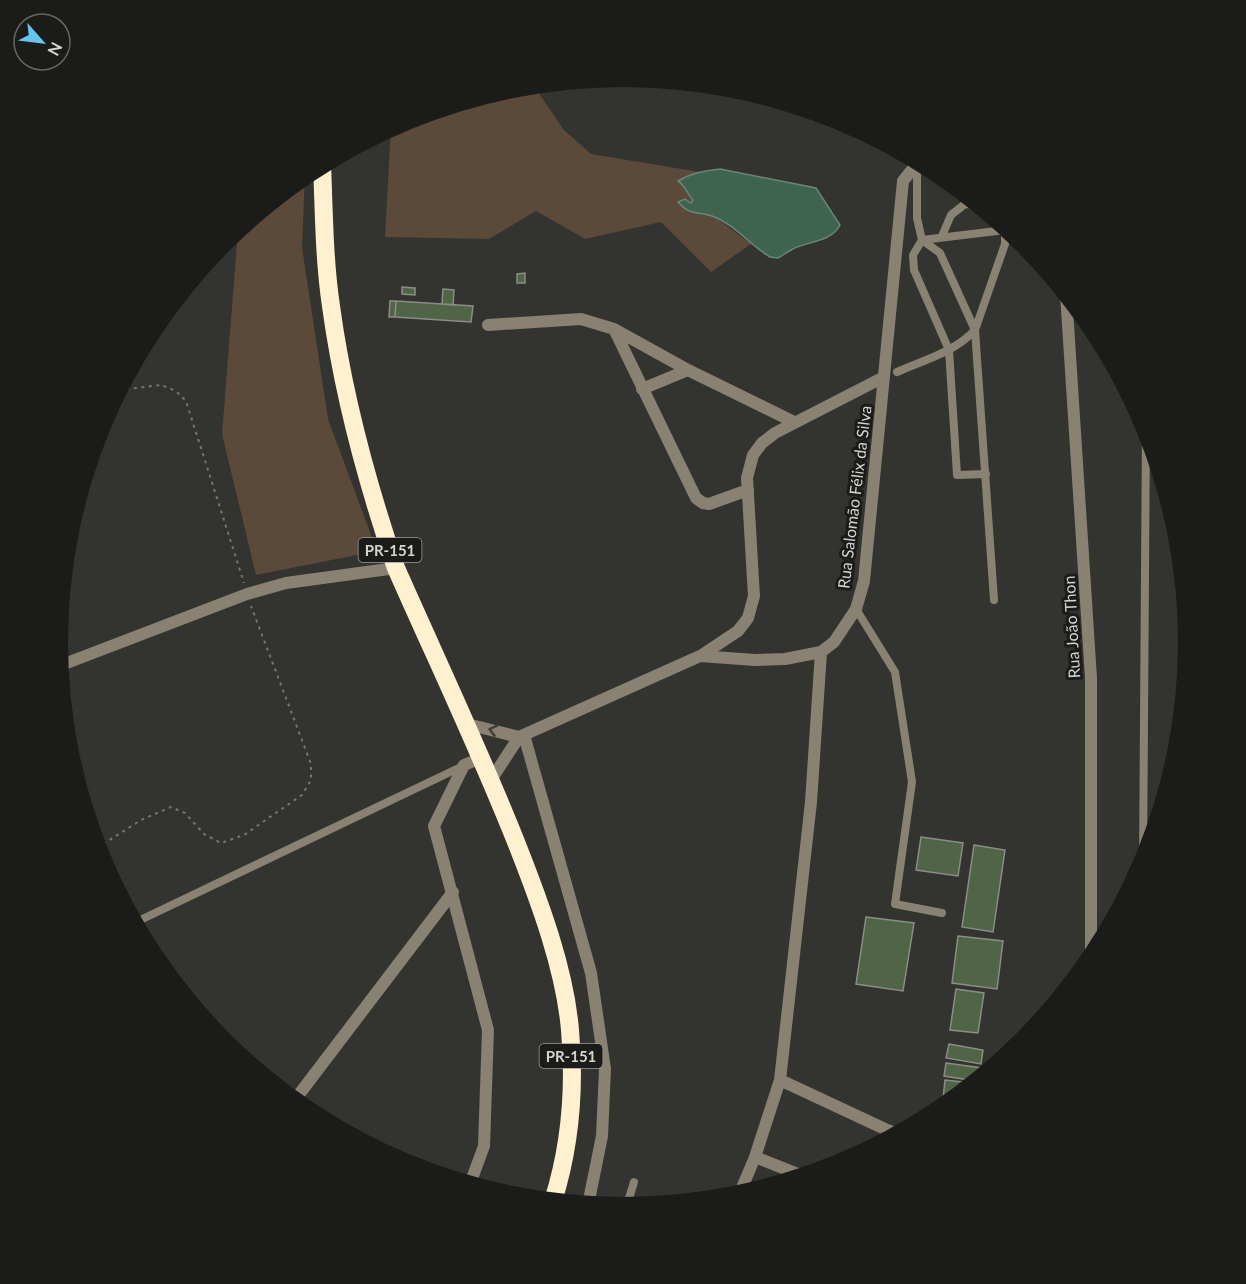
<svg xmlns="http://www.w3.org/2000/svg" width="1246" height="1284" viewBox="0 0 1246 1284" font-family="Lato,sans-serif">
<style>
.green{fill:#5b4939}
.water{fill:#3e644f;stroke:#6b8676;stroke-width:1.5}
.building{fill:#506545;stroke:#8a8d88;stroke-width:1.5}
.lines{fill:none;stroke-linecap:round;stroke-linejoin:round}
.path{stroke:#757571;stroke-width:2;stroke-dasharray:3 4.5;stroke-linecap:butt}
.lane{stroke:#898272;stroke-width:8}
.street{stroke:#898272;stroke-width:12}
.highway{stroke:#fff1d0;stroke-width:18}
.oneway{stroke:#423f38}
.labels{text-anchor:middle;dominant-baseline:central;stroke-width:6;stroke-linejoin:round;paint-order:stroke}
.shield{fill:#1b1b19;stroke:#9c9d9a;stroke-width:1.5}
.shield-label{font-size:15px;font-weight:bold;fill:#d4d5d2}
.street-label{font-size:16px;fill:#d4d5d2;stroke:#1b1b19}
</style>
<rect width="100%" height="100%" fill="#33332f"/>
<path class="green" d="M 533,85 L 564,130 L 591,154 L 700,172 L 687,176 L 678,182 L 685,185 L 689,197 L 751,244 L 711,272 L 661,222 L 585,239 L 536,211 L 489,239 L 385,237 L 391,127 L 407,119 L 459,103 L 473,107 Z
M 305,174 L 302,247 L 328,419 L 377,551 L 256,575 L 222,434 L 238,230 Z"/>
<path class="water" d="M 720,169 L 816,188 L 840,225 C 831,243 806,241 791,250 C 787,252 782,256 778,258 L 770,257 C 750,245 734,224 712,216 C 697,211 690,216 678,202 L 685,199 L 691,203 L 693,200 C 686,193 686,186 678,181 C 691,173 704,171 720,169 Z"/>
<path class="building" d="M 525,273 L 525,283 L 517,283 L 517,274 Z
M 402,287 L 415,288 L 415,295 L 402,294 Z
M 443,289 L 454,290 L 453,305 L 442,304 Z
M 390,301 L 396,301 L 395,317 L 389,317 Z
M 396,301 L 473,306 L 471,322 L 395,317 Z
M 1178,710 L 1182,710 L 1179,742 Z
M 921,837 L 963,843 L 958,876 L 916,870 Z
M 974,845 L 1005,850 L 993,932 L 962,927 Z
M 866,917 L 914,923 L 903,991 L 856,984 Z
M 958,936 L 1003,941 L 997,989 L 952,983 Z
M 956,989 L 984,993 L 978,1033 L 950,1030 Z
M 949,1044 L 983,1050 L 981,1064 L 946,1058 Z
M 946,1063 L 982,1068 L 981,1077 L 976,1081 L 944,1076 Z
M 945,1080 L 973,1083 L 942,1108 Z"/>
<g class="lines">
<path class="path" d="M 119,390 L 161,385 L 176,391 L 186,401 L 244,583
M 97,848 L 141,820 L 171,807 L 185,813 L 204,834 L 221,843 L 244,835 L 302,795 L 311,780 L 311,764 L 251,606"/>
<path class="lane" d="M 917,163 L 917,218 L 922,240 L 940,253 L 975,330 L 994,600
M 942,236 L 951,215 L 965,204 L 978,205
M 897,372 C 924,360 955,352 975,330 L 1005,244 L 1005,230 L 922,240 L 913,255 L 914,270 L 949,350 L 957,475 L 986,474
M 856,609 L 895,672 L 912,782 L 895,904 L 942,913
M 1143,865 L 1146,427
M 134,923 L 463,766
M 626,1208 L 634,1182"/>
<path class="street" d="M 1066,294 L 1091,678 L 1091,959
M 488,325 L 581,319 L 614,329 L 688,370 L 794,422
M 614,329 L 696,498 L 703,503 L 709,504 L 748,490
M 642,389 L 688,370
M 702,655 L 738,631 L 748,618 L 754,596 L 747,478 L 753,455 L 762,443 L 775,433 L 884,377
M 59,666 L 247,594 L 286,583 L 396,568
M 467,724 L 519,737
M 524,735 L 591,973 L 605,1069 L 602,1136 L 588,1205
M 519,737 L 700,656 L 755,660 L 785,659 L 821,652 L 834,642 L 856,609 L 864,581 L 903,181 L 919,161
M 491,780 L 519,737
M 780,1080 L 885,1129 L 898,1134
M 294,1101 L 453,892
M 755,1157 L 803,1176
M 470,1184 L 484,1146 L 488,1030 L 434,826 L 464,765 L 481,758
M 739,1195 L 755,1157 L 780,1080 L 811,802 L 821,652"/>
<path class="highway" d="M 322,164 C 324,211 324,259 331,306 C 343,395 367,483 396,568 C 437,661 481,753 518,847 C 540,903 565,970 570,1030 C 575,1087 570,1147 553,1201"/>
</g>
<defs><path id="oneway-chevron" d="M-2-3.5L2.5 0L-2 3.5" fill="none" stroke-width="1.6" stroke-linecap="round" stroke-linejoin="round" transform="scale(1.5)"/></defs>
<use class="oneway" href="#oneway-chevron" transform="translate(493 730) rotate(-166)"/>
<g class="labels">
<g class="shield">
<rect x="358.5" y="538" width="63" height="24" rx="4.5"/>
<rect x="539.5" y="1044" width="63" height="24" rx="4.5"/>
</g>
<g class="shield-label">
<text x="390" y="550">PR-151</text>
<text x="571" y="1056">PR-151</text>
</g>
<g class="street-label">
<text transform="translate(854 497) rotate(-83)">Rua Salomão Félix da Silva</text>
<text transform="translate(1071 627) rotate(-93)">Rua João Thon</text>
</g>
</g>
<path d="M0 0H1246V1284H0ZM68 642a555 555 0 1 1 1110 0a555 555 0 1 1-1110 0Z" fill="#1b1b19" fill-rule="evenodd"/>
<g transform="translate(42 42) rotate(118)"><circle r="28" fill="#1b1b19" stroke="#656563" stroke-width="1.5"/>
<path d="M0-4.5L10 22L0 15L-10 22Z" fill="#65c5ee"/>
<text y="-9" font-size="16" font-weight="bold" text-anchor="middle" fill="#d4d5d2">N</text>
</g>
</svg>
